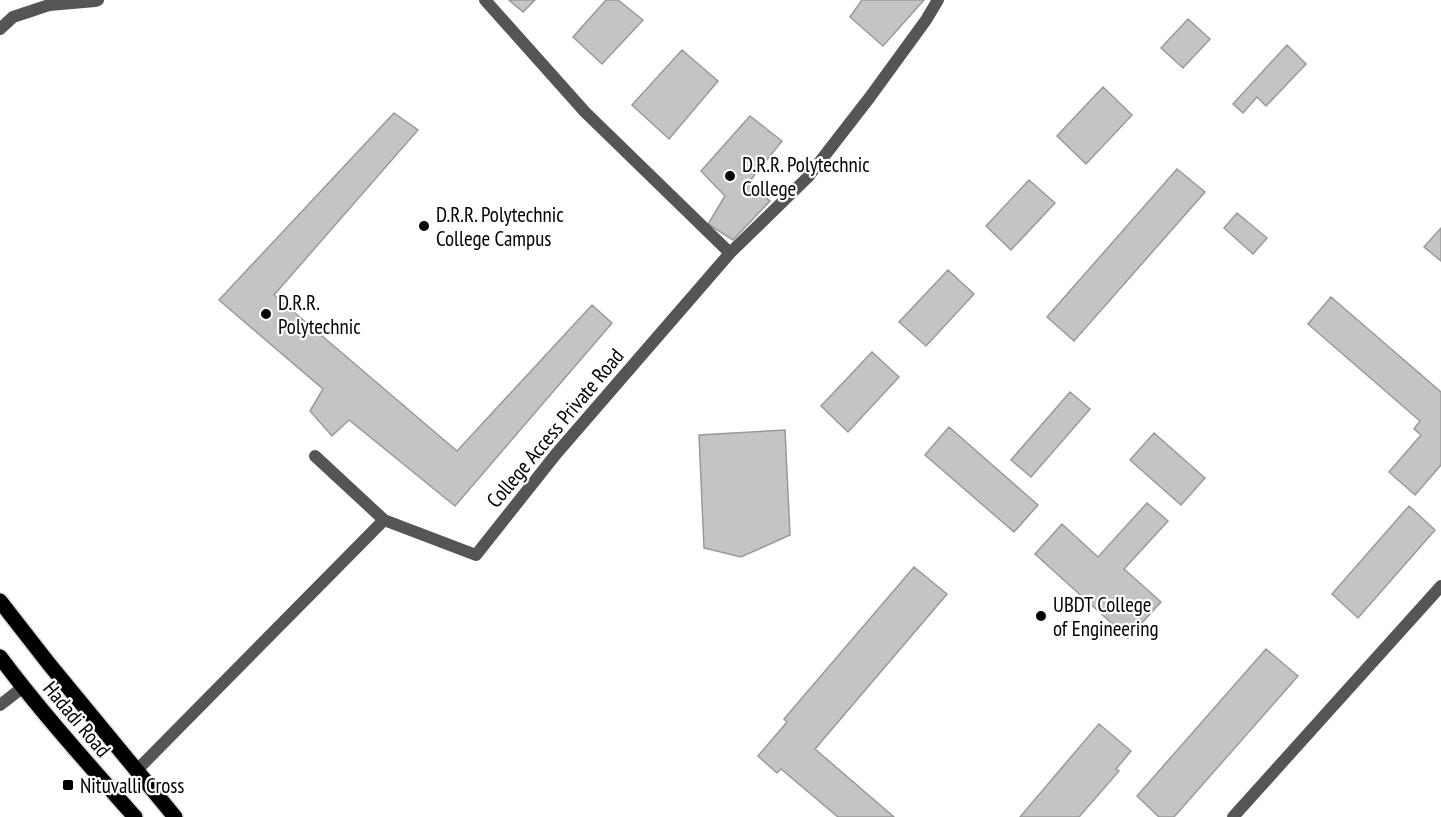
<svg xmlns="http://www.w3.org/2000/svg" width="1441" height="817" viewBox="0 0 1441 817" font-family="'PT Sans Narrow',sans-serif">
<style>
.building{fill:#c4c4c4;stroke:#999;stroke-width:1.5}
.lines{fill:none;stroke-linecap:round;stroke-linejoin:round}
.primary-casing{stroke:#dbdbdb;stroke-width:18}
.service{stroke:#555;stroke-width:12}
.minor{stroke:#555;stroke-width:12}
.tertiary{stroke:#555;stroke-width:12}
.primary{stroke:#000;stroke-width:15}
.poi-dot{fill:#000;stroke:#fff;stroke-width:2}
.labels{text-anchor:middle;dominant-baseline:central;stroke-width:4.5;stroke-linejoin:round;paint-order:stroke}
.poi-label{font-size:21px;fill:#000;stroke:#fff;text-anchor:start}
.street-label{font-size:21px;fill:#000;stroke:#fff}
</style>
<rect width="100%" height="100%" fill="#fff"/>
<path class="building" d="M 509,0 L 535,0 L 523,12 Z
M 606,0 L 618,0 L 643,20 L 602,64 L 573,37 Z
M 862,0 L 924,0 L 883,46 L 850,17 Z
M 1188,19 L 1210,39 L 1183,68 L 1161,48 Z
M 1287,45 L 1306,64 L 1266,106 L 1257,97 L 1243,113 L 1233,104 Z
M 682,50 L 718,81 L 669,139 L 632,105 Z
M 1103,87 L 1132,115 L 1086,164 L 1057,136 Z
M 394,113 L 418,130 L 274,295 L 457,451 L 592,305 L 612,323 L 455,506 L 349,420 L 332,436 L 310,411 L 323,389 L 219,300 Z
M 750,116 L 782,141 L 749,182 L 770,201 L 733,240 L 708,224 L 725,196 L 701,171 Z
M 1177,169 L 1205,192 L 1074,341 L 1047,317 Z
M 1029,180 L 1055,203 L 1011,250 L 986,226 Z
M 1237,213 L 1267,238 L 1253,254 L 1224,228 Z
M 1441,228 L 1441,261 L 1424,247 Z
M 948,270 L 974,294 L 926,346 L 899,322 Z
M 1331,297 L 1441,392 L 1441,465 L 1415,495 L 1389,472 L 1421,435 L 1414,429 L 1420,421 L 1308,324 Z
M 872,352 L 899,377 L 848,432 L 821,406 Z
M 1070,392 L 1090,409 L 1031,477 L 1011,460 Z
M 949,427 L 1038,505 L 1014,532 L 925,455 Z
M 785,430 L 790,535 L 741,557 L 704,548 L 699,435 Z
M 1154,433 L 1205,478 L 1181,505 L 1130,460 Z
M 1147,503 L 1168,521 L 1124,569 L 1161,602 L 1128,638 L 1035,554 L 1062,524 L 1098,557 Z
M 1409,506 L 1435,530 L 1358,618 L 1332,594 Z
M 914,567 L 947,594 L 815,749 L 894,817 L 838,817 L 781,769 L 777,773 L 758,756 L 787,722 L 784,719 Z
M 1266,649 L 1298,676 L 1174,817 L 1159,817 L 1137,796 Z
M 1099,724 L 1131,751 L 1116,769 L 1119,771 L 1079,817 L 1020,817 Z"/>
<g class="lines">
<g class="primary-casing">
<path id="primary" d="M 0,601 L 49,664 L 175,817
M 0,657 C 42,713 89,765 135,817"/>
</g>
<path class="service" d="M 485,0 L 585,112 L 730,253
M 0,29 L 13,17 L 49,5 L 95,1 L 98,0
M 315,456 L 384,520
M 137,770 L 384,520 L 476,555 L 556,454 L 730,253 L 808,177 L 870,97 L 926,20 L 938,0"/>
<path class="minor" d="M 1233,817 L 1441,586"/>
<path class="tertiary" d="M 0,705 L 22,688"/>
<use href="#primary" class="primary"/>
</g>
<g class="poi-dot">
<circle cx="730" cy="176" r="6"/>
<circle cx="424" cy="226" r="6"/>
<circle cx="266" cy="314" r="6"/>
<circle cx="1041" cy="616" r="6"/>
<rect x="62" y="779" width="12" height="12" rx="3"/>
</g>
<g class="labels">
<g class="poi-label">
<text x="742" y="164">D.R.R. Polytechnic<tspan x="742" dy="24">College</tspan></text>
<text x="436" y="214">D.R.R. Polytechnic<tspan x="436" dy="24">College Campus</tspan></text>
<text x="278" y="302">D.R.R.<tspan x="278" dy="24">Polytechnic</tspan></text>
<text x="1053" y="604">UBDT College<tspan x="1053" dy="24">of Engineering</tspan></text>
<text x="80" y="785">Nituvalli Cross</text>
</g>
<g class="street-label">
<text transform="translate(555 428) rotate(-50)">College Access Private Road</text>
<text transform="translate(77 719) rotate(50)">Hadadi Road</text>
</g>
</g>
</svg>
